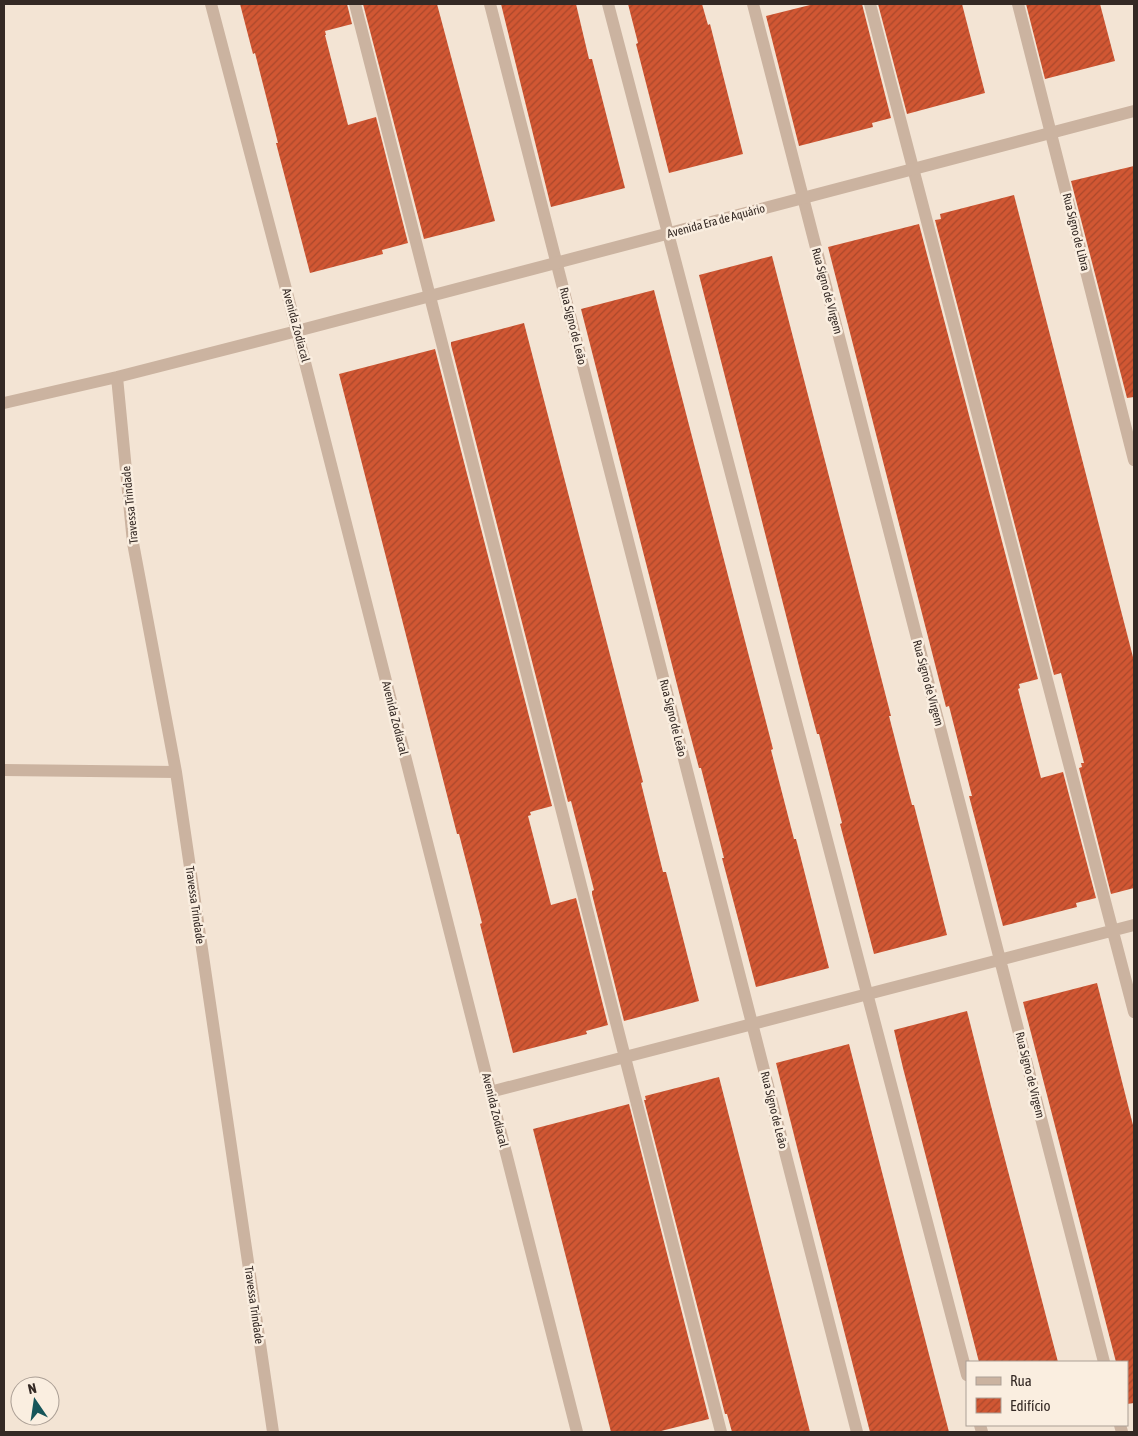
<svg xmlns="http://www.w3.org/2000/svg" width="1138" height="1436" viewBox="0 0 1138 1436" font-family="'Asap Condensed',sans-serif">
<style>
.building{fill:url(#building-hatch)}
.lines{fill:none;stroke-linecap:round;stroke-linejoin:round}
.minor{stroke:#cbb3a0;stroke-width:12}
.tertiary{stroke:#cbb3a0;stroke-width:12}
.labels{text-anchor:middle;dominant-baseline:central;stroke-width:5;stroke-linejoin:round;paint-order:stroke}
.street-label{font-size:12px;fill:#342924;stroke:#faeee0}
</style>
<defs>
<pattern id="building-hatch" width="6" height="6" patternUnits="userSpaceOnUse" patternTransform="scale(1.25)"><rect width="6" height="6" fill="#d15733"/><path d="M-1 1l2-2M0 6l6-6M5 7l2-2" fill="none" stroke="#aa482b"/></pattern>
</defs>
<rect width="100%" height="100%" fill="#f3e4d4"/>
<path class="building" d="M 240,4 L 347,4 L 352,24 L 325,31 L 326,35 L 325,35 L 348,125 L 376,117 L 408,243 L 382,250 L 383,254 L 310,273 L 276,143 L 278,143 L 255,53 L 253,54 Z
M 363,4 L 437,4 L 495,221 L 424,239 Z
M 501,4 L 576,4 L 589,59 L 592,59 L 625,188 L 551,207 Z
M 628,4 L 702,4 L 708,25 L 710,24 L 743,154 L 669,173 L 636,44 L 638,43 Z
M 814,4 L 862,4 L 891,118 L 872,123 L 873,127 L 799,146 L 766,16 Z
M 878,4 L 962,4 L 985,93 L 907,114 Z
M 1026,4 L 1100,4 L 1115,61 L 1045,79 Z
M 1134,166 L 1134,397 L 1127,398 L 1071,181 Z
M 1014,195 L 1134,661 L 1134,888 L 1111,894 L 1079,768 L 1082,767 L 1081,763 L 1084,763 L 1061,673 L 1054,675 L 935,220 L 941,219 L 940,214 Z
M 919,224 L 1038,679 L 1019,684 L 1020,688 L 1018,689 L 1041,778 L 1063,772 L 1096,898 L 1076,903 L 1077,907 L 1003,926 L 969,796 L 972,796 L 949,706 L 946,707 L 828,247 Z
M 772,256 L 891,716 L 889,716 L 912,805 L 914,805 L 947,935 L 874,954 L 840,824 L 842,823 L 819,734 L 817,734 L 800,670 L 699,275 Z
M 654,290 L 773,749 L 771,750 L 794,839 L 796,839 L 829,968 L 756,987 L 722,858 L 724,858 L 701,768 L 699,768 L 682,704 L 581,309 Z
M 524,323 L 643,782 L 641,783 L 663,872 L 666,872 L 699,1001 L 624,1021 L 592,894 L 592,891 L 594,890 L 571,801 L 568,802 L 451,345 L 451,342 Z
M 435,349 L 552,806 L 530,812 L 531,815 L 528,816 L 551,905 L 576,898 L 608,1025 L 586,1031 L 587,1034 L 513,1053 L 480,924 L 482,923 L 459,834 L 457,834 L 339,374 Z
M 1097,983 L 1134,1129 L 1134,1403 L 1127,1404 L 1127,1362 L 1116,1362 L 1023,1002 Z
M 967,1011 L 991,1106 L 1058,1362 L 979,1362 L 903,1068 L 894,1030 Z
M 849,1044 L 859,1083 L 949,1432 L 870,1432 L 800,1159 L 776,1063 Z
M 719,1077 L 729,1116 L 810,1432 L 732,1432 L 727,1414 L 725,1414 L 644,1100 L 646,1100 L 645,1096 Z
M 629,1104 L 709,1419 L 657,1432 L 611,1432 L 533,1129 Z"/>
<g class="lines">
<path class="minor" d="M 355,4 L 721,1432
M 490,4 L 857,1432
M 608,4 L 967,1375
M 753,4 L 1104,1362
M 870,4 L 1134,1012
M 1018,4 L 1134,460
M 117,377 L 133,543 L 176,772 L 273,1432
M 4,403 L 117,377 L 297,331
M 4,770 L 176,772
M 490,1092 L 1134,925
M 980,1425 L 982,1432
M 1120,1425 L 1122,1432"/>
<path class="tertiary" d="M 211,4 L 297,331 L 577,1432
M 297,331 L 1134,111"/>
</g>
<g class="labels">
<g class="street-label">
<text transform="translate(716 221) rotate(-15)">Avenida Era de Aquário</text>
<text transform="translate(1076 232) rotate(76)">Rua Signo de Libra</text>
<text transform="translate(827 291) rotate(75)">Rua Signo de Virgem</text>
<text transform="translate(296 325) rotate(75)">Avenida Zodiacal</text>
<text transform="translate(573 326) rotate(76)">Rua Signo de Leão</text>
<text transform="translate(130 505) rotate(-96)">Travessa Trindade</text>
<text transform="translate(928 683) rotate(75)">Rua Signo de Virgem</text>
<text transform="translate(395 718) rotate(76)">Avenida Zodiacal</text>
<text transform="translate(673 718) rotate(76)">Rua Signo de Leão</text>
<text transform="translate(195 905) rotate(82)">Travessa Trindade</text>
<text transform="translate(1030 1075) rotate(76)">Rua Signo de Virgem</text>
<text transform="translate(495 1110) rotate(76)">Avenida Zodiacal</text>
<text transform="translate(774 1110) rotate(76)">Rua Signo de Leão</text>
<text transform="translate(254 1305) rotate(82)">Travessa Trindade</text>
</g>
</g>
<rect width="1138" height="1436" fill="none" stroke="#342924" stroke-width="10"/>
<rect x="966" y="1361" width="162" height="65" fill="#faeee0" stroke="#ab9f95"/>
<rect x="976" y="1377" width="25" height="8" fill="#cbb3a0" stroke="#ab9f95"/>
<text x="1010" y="1386" font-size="15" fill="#342924">Rua</text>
<rect x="976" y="1398" width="25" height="15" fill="url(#building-hatch)" stroke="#ab9f95"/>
<text x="1010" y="1411" font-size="15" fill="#342924">Edifício</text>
<g transform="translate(35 1401) rotate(347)"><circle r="24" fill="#faeee0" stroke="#ab9f95"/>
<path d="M0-4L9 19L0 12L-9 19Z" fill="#165559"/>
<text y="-8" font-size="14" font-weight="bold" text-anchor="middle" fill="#342924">N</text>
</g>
</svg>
